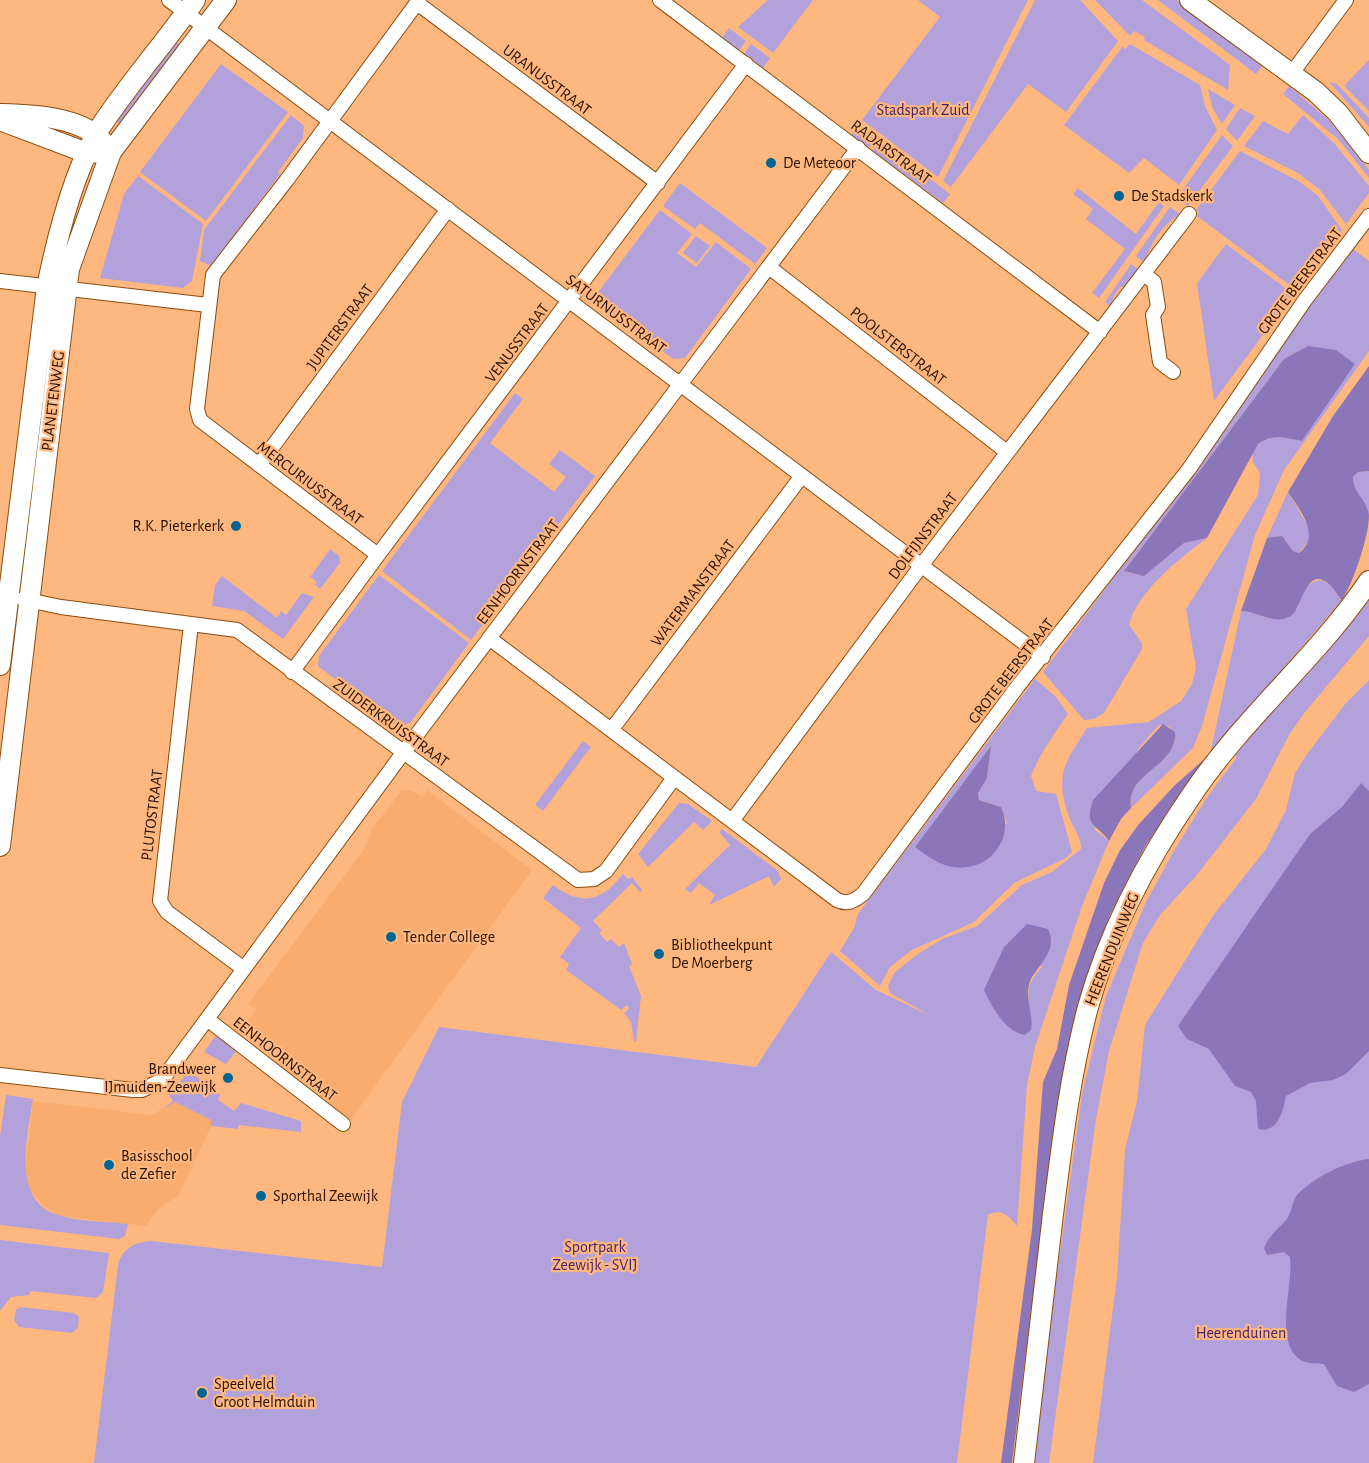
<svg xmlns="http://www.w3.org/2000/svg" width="1369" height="1463" viewBox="0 0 1369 1463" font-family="'Alegreya Sans',sans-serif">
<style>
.built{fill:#f9ac6e}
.green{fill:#b3a1dc;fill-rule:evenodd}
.forest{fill:#8c76ba}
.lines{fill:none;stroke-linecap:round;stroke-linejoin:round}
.street-casing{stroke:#8c4d0d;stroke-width:16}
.secondary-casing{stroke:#8c4d0d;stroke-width:22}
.street{stroke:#fff;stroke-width:14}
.secondary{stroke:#fff;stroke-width:20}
.poi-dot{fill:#006593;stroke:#feb77f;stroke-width:2}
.labels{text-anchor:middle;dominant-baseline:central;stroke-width:4.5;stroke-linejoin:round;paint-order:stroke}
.street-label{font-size:16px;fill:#2a1100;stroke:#feb77f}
.park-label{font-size:16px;fill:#411e6f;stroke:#feb77f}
.poi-label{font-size:16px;fill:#2a1100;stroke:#feb77f;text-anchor:start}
</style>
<rect width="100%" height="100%" fill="#feb77f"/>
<path class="built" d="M 402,790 L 412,791 L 422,797 L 427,790 L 532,870 L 349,1122 L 271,1063 L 282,1049 L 247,1022 L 256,1010 L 248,1004 L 364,850 L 372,829 Z
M 33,1101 L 152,1115 L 175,1101 L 211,1120 L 211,1126 L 179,1195 L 158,1209 L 146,1226 L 59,1216 L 43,1206 L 28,1187 L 26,1162 Z"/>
<path class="green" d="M 768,0 L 813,0 L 773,53 L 738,27 Z
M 918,0 L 1028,0 L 938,177 L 862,120 L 940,17 Z
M 1035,0 L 1080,0 L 1118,41 L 1066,112 L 1028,84 L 951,187 L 943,181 Z
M 1095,0 L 1142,0 L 1230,65 L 1228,90 L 1144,40 L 1145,37 L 1134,31 L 1130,36 Z
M 1158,0 L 1177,0 L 1262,66 L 1256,74 Z
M 729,28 L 746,41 L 739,51 L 722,38 Z
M 171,39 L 184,48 L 125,127 L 113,118 Z
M 751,44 L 770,58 L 763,68 L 744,54 Z
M 1130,44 L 1200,85 L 1205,106 L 1217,130 L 1179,185 L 1144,158 L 1129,173 L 1064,125 L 1123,46 L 1125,49 Z
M 1369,60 L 1369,111 L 1344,86 Z
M 221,64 L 288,112 L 206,221 L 140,172 Z
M 1329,82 L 1337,84 L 1369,118 L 1369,127 Z
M 1289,86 L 1331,122 L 1369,170 L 1369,178 L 1338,139 L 1283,94 Z
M 1208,89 L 1235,105 L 1222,124 L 1212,107 Z
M 1240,108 L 1255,116 L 1237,141 L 1226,129 Z
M 291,115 L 304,126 L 303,138 L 278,172 L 280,174 L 211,266 L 200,261 L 204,230 Z
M 1303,115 L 1334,143 L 1369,186 L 1369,193 L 1346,224 L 1320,190 L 1298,173 L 1244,146 L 1263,121 L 1288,134 Z
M 859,125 L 876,138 L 869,148 L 851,135 Z
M 1222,135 L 1233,146 L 1188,206 L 1177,198 Z
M 880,141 L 950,194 L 943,203 L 873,151 Z
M 1240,151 L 1300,182 L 1318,196 L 1342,230 L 1296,290 L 1197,216 L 1199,213 L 1196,210 Z
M 138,176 L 203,224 L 192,281 L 183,288 L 100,278 L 124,194 Z
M 680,183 L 767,248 L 755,264 L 700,223 L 695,229 L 663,206 Z
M 1078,188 L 1136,234 L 1159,202 L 1164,206 L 1099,298 L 1092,293 L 1125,249 L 1086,219 L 1093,209 L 1073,194 Z
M 1170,207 L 1181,215 C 1165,220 1147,248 1145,263 L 1136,256 Z
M 660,210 L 692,234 L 677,253 L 696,267 L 716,242 L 751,269 L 685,358 L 673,359 L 598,303 L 596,295 Z
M 696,236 L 710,246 L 697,263 L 683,253 Z
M 1226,244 L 1293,294 L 1214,401 L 1197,283 Z
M 1353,249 L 1369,261 L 1369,351 L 1284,470 L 1255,535 L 1202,726 L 1193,748 L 1131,808 C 1125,772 1178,767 1175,732 L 1168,726 L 1159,725 L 1139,748 L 1094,829 L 1109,841 L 1082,906 L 1035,1047 L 1027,1085 L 1017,1226 C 1009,1216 1001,1208 988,1215 L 957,1463 L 94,1463 L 118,1265 C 122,1249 134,1242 151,1241 L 382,1267 L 402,1102 L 439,1027 L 756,1067 L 831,952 L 876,990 L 931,1016 L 890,993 L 888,986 L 895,972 L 918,954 L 942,939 L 977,926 L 1022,885 L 1052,872 L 1081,849 C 1081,836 1074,830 1070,819 C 1054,777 1064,763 1087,728 L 1149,722 L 1181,701 L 1192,684 L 1196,668 L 1186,609 L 1258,495 L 1260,473 L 1253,462 L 1252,451 C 1268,432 1281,437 1302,441 L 1354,364 L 1308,346 L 1284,359 L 1124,571 L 1144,576 L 1184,543 L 1207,538 C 1180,558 1137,592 1129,625 L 1142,643 L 1142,649 L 1104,713 L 1094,719 L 1084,720 L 1043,672 L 1225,429 L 1276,351 ZM 1011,940 L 1042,967 C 1031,979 1027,986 1029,1002 L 1004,947 Z
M 1131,264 L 1139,270 L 1127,287 L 1120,287 L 1113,298 L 1111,307 L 1105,302 Z
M 515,393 L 523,399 L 490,443 L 554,492 L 566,477 L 549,464 L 560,450 L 595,476 L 471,640 L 382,571 Z
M 1369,471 L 1369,515 C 1364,501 1353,491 1353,477 L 1358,472 Z
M 1288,492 L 1309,528 L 1310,538 L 1299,553 L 1293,551 L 1282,536 L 1267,538 Z
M 330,549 L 339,556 L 340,563 L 320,589 L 315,585 L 317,582 L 310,577 Z
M 379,575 L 469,643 L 410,723 L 401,726 L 394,724 L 318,666 L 319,656 Z
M 222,576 L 277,618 L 281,611 L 286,615 L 302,593 L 314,597 L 283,639 L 244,611 L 212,606 L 215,585 Z
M 1322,580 L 1330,585 L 1342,600 L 1210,754 L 1241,611 L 1254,611 L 1270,619 L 1298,608 C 1301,592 1305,582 1322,580 Z
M 1369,597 L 1369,636 L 1305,712 L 1289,735 L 1256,799 L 1196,876 L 1160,915 L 1143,943 L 1109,1051 L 1096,1119 L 1049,1463 L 1031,1463 L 1082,1094 L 1106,996 L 1146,902 L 1175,849 L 1206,799 L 1237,757 L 1233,754 Z
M 1035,679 L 1056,697 L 1068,714 C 1056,731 1038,757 1031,776 L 1036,791 L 1056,794 L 1072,852 L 1066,858 L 1014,883 L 974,922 L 912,950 L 890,967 L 880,986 L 840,951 L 854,928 L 858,914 ZM 991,747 L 987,778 L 978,793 L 979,800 L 1001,807 L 1007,823 L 937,862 L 916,846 Z
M 1369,680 L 1369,1463 L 1093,1463 L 1117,1277 L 1125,1150 L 1137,1101 L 1145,1025 L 1212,917 L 1266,849 L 1286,810 L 1295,773 L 1307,754 L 1346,703 Z
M 583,741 L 591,747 L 543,811 L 535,805 Z
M 679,803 L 688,804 L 712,821 L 703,830 L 694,822 L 648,867 L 638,854 Z
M 722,829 L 778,871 L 781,879 L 774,887 L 769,876 L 709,905 L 715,895 L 699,883 L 691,893 L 685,889 L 730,845 L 719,832 Z
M 623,874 L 628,879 L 632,877 L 642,890 L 640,892 L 632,883 L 593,921 L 602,930 L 599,933 L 607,942 L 611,939 L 619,947 L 624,943 L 632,964 L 629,966 L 641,996 L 636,1042 L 634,1041 L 631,1022 L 624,1013 L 629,1009 L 627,1005 L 621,1010 L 566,970 L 569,964 L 560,957 L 581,928 L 543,898 L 553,885 C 582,907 602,901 623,874 Z
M 217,1034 L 238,1049 L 226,1064 L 204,1052 Z
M 189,1071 L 220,1095 L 218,1100 L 234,1111 L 241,1103 L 301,1121 L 301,1132 L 239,1125 L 238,1129 L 211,1126 L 211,1120 L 175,1102 L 163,1109 L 173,1101 L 169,1095 Z
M 6,1095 L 33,1099 C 28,1134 10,1201 58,1215 C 79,1222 105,1221 128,1224 L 125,1236 L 119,1239 L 0,1225 L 0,1136 Z
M 0,1240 L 109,1253 L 103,1292 L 96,1298 L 30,1291 L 29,1295 L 11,1297 L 0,1311 Z
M 21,1307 L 74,1313 L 79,1317 L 78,1328 L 72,1333 L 19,1327 L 14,1320 L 16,1310 Z"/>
<path class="forest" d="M 1308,346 L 1336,350 L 1355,364 L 1302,441 C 1285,438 1274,433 1258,444 L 1207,538 L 1184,543 L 1144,576 L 1124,571 L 1284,359 Z
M 1369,366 L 1369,471 L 1358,472 L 1353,477 C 1353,493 1367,500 1369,515 C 1369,537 1353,583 1342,600 C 1338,596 1334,589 1330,585 C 1306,563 1302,609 1291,616 C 1273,626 1259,611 1241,611 L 1267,538 L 1282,536 L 1293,551 L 1299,553 C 1322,536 1299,509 1288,492 L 1333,416 Z
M 1163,724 L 1175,732 C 1178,767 1125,772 1131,808 L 1121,819 L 1109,841 C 1096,823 1084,828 1093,800 Z
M 991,746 L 987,778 L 978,793 L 979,800 L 1001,807 C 1016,839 988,873 953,867 C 937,864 927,856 915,847 Z
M 1210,754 L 1146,845 L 1110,915 L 1071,1032 L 1053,1137 L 1012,1463 L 1001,1463 L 1032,1229 L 1043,1082 L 1057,1049 L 1069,985 L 1104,883 L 1120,850 L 1139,824 L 1174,786 Z
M 1361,783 L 1369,791 L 1369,1051 L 1346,1074 L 1333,1080 L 1310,1083 L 1286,1096 C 1283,1111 1278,1134 1258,1129 L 1256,1101 L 1251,1092 L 1235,1086 L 1209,1049 L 1187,1039 L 1178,1026 L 1310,834 L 1342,807 Z
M 1027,924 L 1048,929 C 1058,950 1040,963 1031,979 C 1023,996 1034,1013 1031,1030 L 1025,1035 C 1005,1032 992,1007 984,990 L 1004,947 Z
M 1369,1159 L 1369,1384 L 1354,1392 L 1337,1386 L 1324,1364 C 1318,1363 1311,1364 1305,1362 C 1271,1349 1294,1285 1290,1257 L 1284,1252 L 1267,1255 L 1264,1248 C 1269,1235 1278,1229 1287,1219 C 1292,1212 1292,1200 1298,1194 C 1314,1177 1347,1161 1369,1159 Z"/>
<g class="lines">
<g class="street-casing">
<path id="street" d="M 169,0 L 1043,657
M 660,0 L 1100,332
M 417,3 L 658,183
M 1292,73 L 1346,0
M 769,267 L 1007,452
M 1144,274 L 1154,282 L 1158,307 L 1153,315 L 1160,362 L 1173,372
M 0,281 L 208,305
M 259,465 L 448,209
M 378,555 L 746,64
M 23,599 L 61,607 L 237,630 L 578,880 L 594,879 L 606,871 L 674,778
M 191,624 L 160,901 L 167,912 L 244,969
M 489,638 L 837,900 C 847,905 854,901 863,894 L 1018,686 L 1189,469 L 1305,300 L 1369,216
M 292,672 L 378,555 L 200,420 L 197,409 L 213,275 L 286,181 L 419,0
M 612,729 L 801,477
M 732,821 L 921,566 L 1189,214
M 207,1019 L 343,1124
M 0,1075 L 133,1090 L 142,1090 L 162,1080 L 403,753 L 858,148"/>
</g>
<g class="secondary-casing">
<path id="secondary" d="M 1190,0 L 1316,92 L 1338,113 L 1369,153
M 0,114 C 32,115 82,116 104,143
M 0,120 L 87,153 L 100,152
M 0,665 L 47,287 C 57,238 75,167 101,126 C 130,82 165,43 195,0
M 0,846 L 69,269 L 111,152 L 226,0
M 1024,1463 C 1033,1380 1043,1297 1053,1214 C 1062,1144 1070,1075 1088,1007 C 1109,932 1147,860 1191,796 C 1243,718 1317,658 1369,581"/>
</g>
<use href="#street" class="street"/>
<use href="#secondary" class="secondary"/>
</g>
<g class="poi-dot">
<circle cx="771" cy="163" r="6"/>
<circle cx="1119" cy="196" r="6"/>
<circle cx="236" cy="526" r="6"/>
<circle cx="391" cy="937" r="6"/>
<circle cx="659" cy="954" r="6"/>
<circle cx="228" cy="1078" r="6"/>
<circle cx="109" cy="1165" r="6"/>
<circle cx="261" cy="1196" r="6"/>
<circle cx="202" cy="1393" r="6"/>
</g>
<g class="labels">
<g class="street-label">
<text transform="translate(547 80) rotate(37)">URANUSSTRAAT</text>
<text transform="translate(891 152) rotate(37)">RADARSTRAAT</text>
<text transform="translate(1300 281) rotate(-53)">GROTE BEERSTRAAT</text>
<text transform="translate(616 314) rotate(37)">SATURNUSSTRAAT</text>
<text transform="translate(340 327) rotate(-54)">JUPITERSTRAAT</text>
<text transform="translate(517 343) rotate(-53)">VENUSSTRAAT</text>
<text transform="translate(898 346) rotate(38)">POOLSTERSTRAAT</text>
<text transform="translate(53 401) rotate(-83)">PLANETENWEG</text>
<text transform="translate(310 483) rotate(37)">MERCURIUSSTRAAT</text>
<text transform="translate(923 536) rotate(-53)">DOLFIJNSTRAAT</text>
<text transform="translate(518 572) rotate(-53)">EENHOORNSTRAAT</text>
<text transform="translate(693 593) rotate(-53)">WATERMANSTRAAT</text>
<text transform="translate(1011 671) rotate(-52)">GROTE BEERSTRAAT</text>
<text transform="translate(391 723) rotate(36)">ZUIDERKRUISSTRAAT</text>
<text transform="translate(152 815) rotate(-83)">PLUTOSTRAAT</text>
<text transform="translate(1112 949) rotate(-68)">HEERENDUINWEG</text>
<text transform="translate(285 1059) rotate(38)">EENHOORNSTRAAT</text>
</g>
<g class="park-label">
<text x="923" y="110">Stadspark Zuid</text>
<text x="595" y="1247">Sportpark<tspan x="595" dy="18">Zeewijk - SVIJ</tspan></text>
<text x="1241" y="1333">Heerenduinen</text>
</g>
<g class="poi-label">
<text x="783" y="163">De Meteoor</text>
<text x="1131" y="196">De Stadskerk</text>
<text x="224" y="526" text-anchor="end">R.K. Pieterkerk</text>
<text x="403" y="937">Tender College</text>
<text x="671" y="945">Bibliotheekpunt<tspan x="671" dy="18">De Moerberg</tspan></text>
<text x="216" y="1069" text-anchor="end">Brandweer<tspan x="216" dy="18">IJmuiden-Zeewijk</tspan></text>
<text x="121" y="1156">Basisschool<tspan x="121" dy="18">de Zefier</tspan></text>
<text x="273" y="1196">Sporthal Zeewijk</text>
<text x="214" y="1384">Speelveld<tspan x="214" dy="18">Groot Helmduin</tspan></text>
</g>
</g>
</svg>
